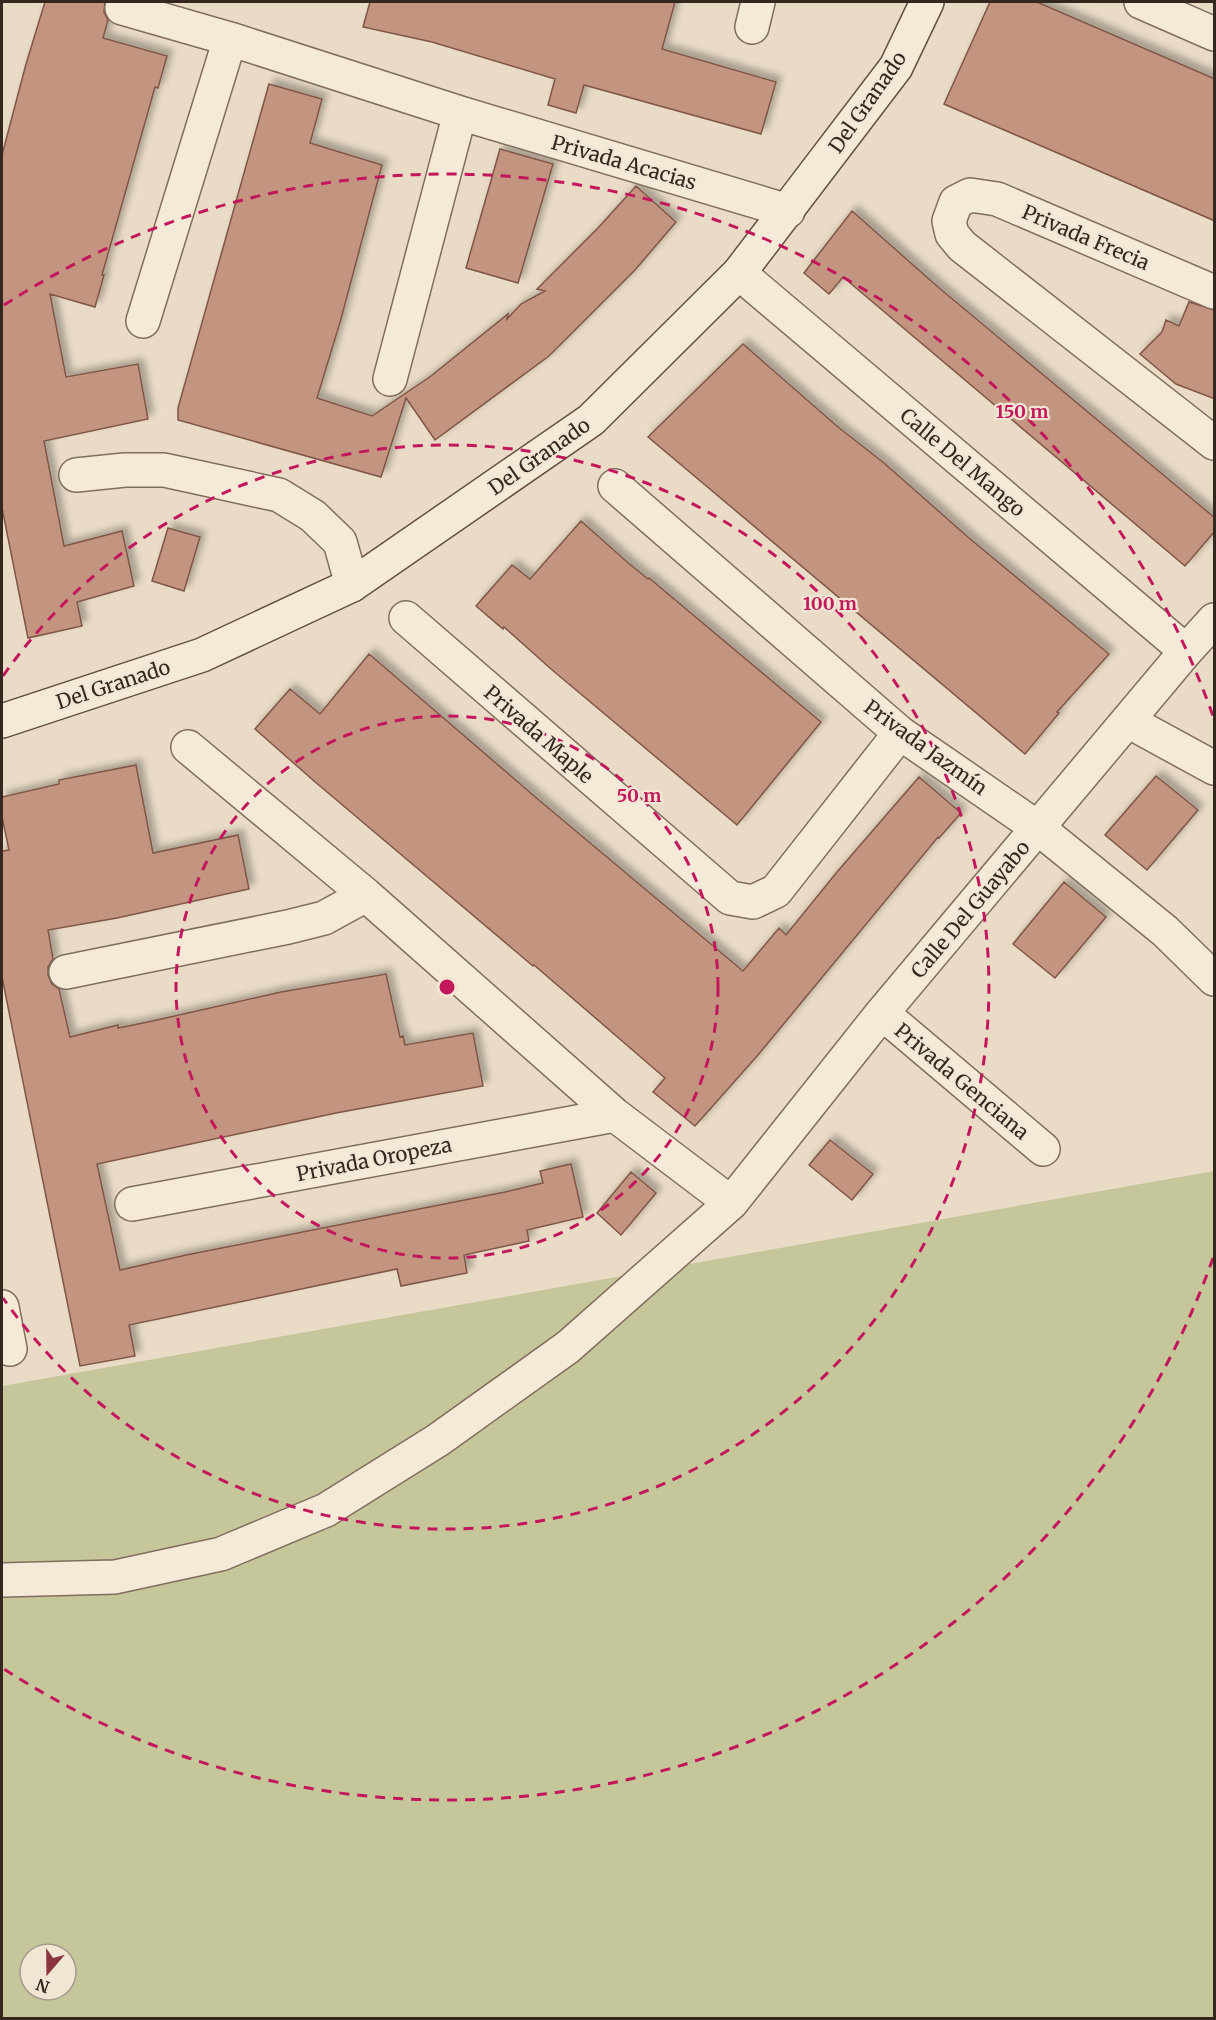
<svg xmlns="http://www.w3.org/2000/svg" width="1216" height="2020" viewBox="0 0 1216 2020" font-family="Merriweather,serif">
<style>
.green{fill:#c6c69b;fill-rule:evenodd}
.building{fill:#c39580;stroke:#7f5646;stroke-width:1.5;filter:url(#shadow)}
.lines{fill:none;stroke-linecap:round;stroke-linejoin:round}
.street-casing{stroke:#826d5d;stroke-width:36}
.secondary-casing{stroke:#644f41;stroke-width:36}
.street{stroke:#f5e9d8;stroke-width:33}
.secondary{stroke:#f5e9d8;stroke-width:33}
.ring{fill:none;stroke:#c2185b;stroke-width:3;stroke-dasharray:10 8}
.labels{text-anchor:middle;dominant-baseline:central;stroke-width:4.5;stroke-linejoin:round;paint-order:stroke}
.street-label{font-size:20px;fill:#342720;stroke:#f1e6d4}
.centre{fill:#c2185b;stroke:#f1e6d4;stroke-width:3}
.ring-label{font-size:18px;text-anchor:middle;font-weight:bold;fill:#c2185b;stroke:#f1e6d4;stroke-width:4.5;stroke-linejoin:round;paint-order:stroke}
</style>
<defs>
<filter id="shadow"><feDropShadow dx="5.5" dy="-5.5" stdDeviation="3" flood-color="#0004"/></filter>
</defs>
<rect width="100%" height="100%" fill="#e9dbc6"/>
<path class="green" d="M 1214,1171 L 1214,2018 L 2,2018 L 2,1386 ZM 30,1954 L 66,1954 L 66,1990 L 30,1990 Z"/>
<path class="building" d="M 45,2 L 105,2 L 104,12 L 108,20 L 103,38 L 167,56 L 158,88 L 155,87 L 102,275 L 104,275 L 95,307 L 50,294 L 66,377 L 138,364 L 148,419 L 44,441 L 64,546 L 122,531 L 134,586 L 77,602 L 82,626 L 28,638 L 2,508 L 2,155 L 26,64 Z
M 370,2 L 675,2 L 662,49 L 776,82 L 761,134 L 584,85 L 576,113 L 548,105 L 555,79 L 432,42 L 363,27 Z
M 990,2 L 1037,2 L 1215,79 L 1215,221 L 944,104 Z
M 269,84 L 322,99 L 310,143 L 382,165 L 341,319 L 317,398 L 372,416 L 431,376 L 508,314 L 507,319 L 521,304 L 545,291 L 537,289 L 598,228 L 636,186 L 676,222 L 635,270 L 549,356 L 435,440 L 406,398 L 381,477 L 178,420 L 178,408 Z
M 500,149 L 553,164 L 518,283 L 466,268 Z
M 852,211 L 938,287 L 1215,518 L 1215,531 L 1185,566 L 843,277 L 829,294 L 804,273 Z
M 1189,302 L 1215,310 L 1215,399 L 1176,384 L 1140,354 L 1162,332 L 1166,320 L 1179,326 Z
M 743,344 L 838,427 L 884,463 L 969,538 L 1109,654 L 1057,712 L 1059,713 L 1025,754 L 648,437 Z
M 581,521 L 626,561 L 648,579 L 649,578 L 821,722 L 737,825 L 551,669 L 504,627 L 503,629 L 476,606 L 512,565 L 530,579 Z
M 168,528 L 200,537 L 184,591 L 152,581 Z
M 369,654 L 540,801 L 743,971 L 779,928 L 786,935 L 837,872 L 919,777 L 961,813 L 939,838 L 938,837 L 758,1055 L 695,1126 L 653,1092 L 665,1078 L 534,965 L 533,966 L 314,781 L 255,729 L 290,689 L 320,714 Z
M 136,765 L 153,853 L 238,835 L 249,889 L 117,918 L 48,930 L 53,959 L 48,967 L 48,975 L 52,984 L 59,989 L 70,1037 L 118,1025 L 118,1028 L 148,1022 L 281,992 L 386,974 L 400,1037 L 403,1036 L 405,1045 L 473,1033 L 483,1086 L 336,1113 L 97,1164 L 120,1270 L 186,1255 L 505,1192 L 543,1183 L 540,1171 L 571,1164 L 583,1217 L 527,1230 L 529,1241 L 464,1255 L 467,1273 L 401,1286 L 397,1269 L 129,1325 L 135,1356 L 80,1366 L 2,977 L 2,851 L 9,850 L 2,817 L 2,797 L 59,784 L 59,780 Z
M 1156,776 L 1198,810 L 1147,870 L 1105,835 Z
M 1064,882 L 1106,917 L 1055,978 L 1013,944 Z
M 830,1140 L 873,1174 L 852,1200 L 809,1165 Z
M 631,1172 L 656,1193 L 621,1235 L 597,1213 Z"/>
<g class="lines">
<g class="street-casing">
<path id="street" d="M 1141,2 L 1214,34
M 122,8 L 230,39 L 460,113 L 788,211
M 752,27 L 758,2
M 739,273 L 1186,651
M 1214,292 L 997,199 L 970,195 L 956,202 L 949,221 L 952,234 L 962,246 L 1214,443
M 143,321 L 230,39
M 390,379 L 460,113
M 76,475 L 125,470 L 164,470 L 279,495 L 313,516 L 340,542 L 352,585
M 615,486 L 900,733 L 1038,828 L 1165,931 L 1214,979
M 406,618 L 730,898 L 753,902 L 776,891 L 900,733
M 1128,721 L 1214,768
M 188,747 L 366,895 L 615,1115 L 731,1203
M 66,972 L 288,927 L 324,918 L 366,895
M 882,1013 L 1043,1149
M 132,1204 L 615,1115
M 2,1307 L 10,1349
M 2,1580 L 115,1577 L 221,1554 L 326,1510 L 438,1440 L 568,1347 L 731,1203 L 882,1013 L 1186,651 L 1214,620"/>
</g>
<g class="secondary-casing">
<path id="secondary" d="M 2,721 L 202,655 L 352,585 L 591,420 L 739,273 L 896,67 L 927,2"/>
</g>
<use href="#street" class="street"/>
<use href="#secondary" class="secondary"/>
</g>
<g class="ring">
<circle cx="447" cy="987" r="271"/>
<path d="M3 676A542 542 0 1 1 3 1298"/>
<path d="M1213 1258A813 813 0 0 1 4 1669M4 305A813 813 0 0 1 1213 716"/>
</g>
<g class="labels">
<g class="street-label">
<text transform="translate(867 102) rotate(-55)">Del Granado</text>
<text transform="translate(624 162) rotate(16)">Privada Acacias</text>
<text transform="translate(1086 237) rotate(23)">Privada Frecia</text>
<text transform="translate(539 456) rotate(-35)">Del Granado</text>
<text transform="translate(963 462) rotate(40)">Calle Del Mango</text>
<text transform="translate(113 684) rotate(-18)">Del Granado</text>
<text transform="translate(539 734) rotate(41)">Privada Maple</text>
<text transform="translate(926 747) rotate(36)">Privada Jazmín</text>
<text transform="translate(970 909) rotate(-50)">Calle Del Guayabo</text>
<text transform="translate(962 1081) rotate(40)">Privada Genciana</text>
<text transform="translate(374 1159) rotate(-11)">Privada Oropeza</text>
</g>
</g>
<circle cx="447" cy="987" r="9" class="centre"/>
<g class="ring-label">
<text x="1022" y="418">150 m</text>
<text x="830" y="610">100 m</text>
<text x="639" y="802">50 m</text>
</g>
<rect width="1216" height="2020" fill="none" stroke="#342720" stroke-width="6"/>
<g transform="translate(48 1972) rotate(200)"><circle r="28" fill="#f1e6d4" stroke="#a59a8c" stroke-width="1.5"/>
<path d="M0-4.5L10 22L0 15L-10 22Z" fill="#8b343e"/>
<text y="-9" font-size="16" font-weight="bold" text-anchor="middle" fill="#342720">N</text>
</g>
</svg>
